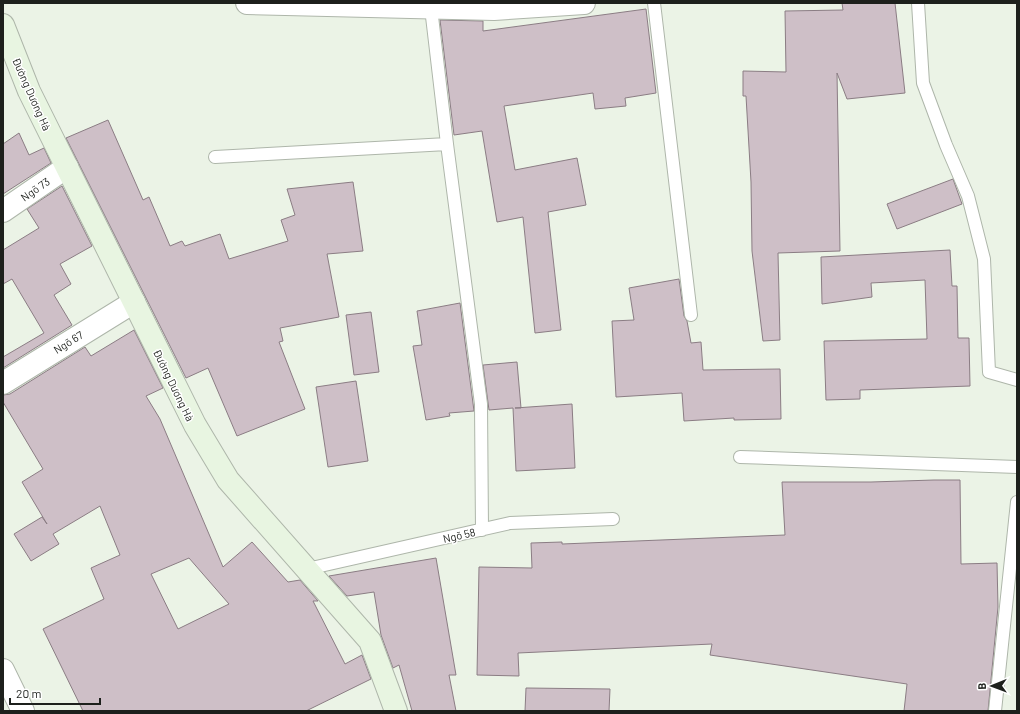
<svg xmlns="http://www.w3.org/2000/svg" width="1020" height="714" viewBox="0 0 1020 714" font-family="Barlow,sans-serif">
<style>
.building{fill:#cebfc7;stroke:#8b7d84;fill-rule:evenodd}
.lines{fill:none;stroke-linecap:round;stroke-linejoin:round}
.lane-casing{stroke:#aeb6aa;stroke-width:14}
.street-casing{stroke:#aeb6aa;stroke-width:24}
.secondary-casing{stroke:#aeb6aa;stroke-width:24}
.lane{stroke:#fff;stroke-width:12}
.street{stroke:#fff;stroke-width:22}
.secondary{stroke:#e8f5e1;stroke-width:22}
.labels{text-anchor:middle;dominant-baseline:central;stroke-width:3;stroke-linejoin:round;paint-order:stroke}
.street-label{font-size:11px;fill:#1d201c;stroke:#fff}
</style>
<rect width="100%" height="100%" fill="#ebf3e6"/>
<path class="building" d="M 842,3 L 895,3 L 905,93 L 847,99 L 837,73 L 840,251 L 778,253 L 780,340 L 763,341 L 752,251 L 751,182 L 746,96 L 743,96 L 743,71 L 786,72 L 785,11 L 843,10 Z
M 646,9 L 656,93 L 625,98 L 626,106 L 595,109 L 593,93 L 504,106 L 515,170 L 577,158 L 586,205 L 548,212 L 561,330 L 535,333 L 523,217 L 497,222 L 482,131 L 454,135 L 440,20 L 483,21 L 483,31 Z
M 108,120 L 143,200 L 149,197 L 170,246 L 182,241 L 185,246 L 220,234 L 229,259 L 288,241 L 281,220 L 295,215 L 287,189 L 353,182 L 363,251 L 327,254 L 339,317 L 280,328 L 283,341 L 279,342 L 305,409 L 237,436 L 208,368 L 186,378 L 66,138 Z
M 19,133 L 29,155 L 44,148 L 51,163 L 3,194 L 3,144 Z
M 953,179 L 962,204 L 897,229 L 887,204 Z
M 62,186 L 92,246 L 60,264 L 71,284 L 54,295 L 72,325 L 3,368 L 3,357 L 44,333 L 12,279 L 3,284 L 3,250 L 39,228 L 27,209 Z
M 950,250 L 952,286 L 957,286 L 958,338 L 969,338 L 970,386 L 860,390 L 860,399 L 826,400 L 824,341 L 927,339 L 925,280 L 871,283 L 872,297 L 822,304 L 821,257 Z
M 679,279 L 684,316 L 687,321 L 691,343 L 701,342 L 703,370 L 780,369 L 781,419 L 734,420 L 734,418 L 684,421 L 682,393 L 616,397 L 612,321 L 634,320 L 629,288 Z
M 460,303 L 474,411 L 449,413 L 450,416 L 426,420 L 413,346 L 422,345 L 417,311 Z
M 371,312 L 379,372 L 354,375 L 346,315 Z
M 134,330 L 163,388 L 146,396 L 160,419 L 223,567 L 252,542 L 288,582 L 300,580 L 318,601 L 313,601 L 345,664 L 362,655 L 371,679 L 306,711 L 83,711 L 43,629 L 104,599 L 91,568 L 120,555 L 100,506 L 53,534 L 59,544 L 31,561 L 14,534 L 42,517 L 47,524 L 22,482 L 43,469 L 3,402 L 3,395 L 10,394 L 85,347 L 91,356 ZM 189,558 L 229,604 L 178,629 L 151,574 Z
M 517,362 L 521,408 L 515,408 L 572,404 L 575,468 L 516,471 L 513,408 L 489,410 L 483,365 Z
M 356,381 L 368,461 L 328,467 L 316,387 Z
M 934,480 L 960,480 L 961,564 L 997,563 L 998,607 L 988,711 L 904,711 L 907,684 L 710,655 L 712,644 L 518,653 L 519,676 L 477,675 L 479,567 L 532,568 L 531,543 L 562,542 L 562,544 L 785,535 L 782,482 L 871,482 Z
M 436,558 L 456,675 L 449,675 L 456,711 L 412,711 L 399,665 L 393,668 L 381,635 L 374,592 L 347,596 L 329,576 Z
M 526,688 L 610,689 L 609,711 L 525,711 Z"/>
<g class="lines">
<g class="lane-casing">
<path id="lane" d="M 654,3 L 691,315
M 918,3 L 923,83 L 946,145 L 968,196 L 984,259 L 989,372 L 1017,380
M 431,8 L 447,144 L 481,404 L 482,530
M 215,157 L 447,144
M 740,457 L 1017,467
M 307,569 L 510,523 L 613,519
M 995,711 L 1017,502"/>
</g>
<g class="street-casing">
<path id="street" d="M 247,3 L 494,9 L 584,3
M 3,211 L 67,167
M 3,383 L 134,302
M 3,670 L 23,711"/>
</g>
<g class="secondary-casing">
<path id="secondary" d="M 3,25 L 29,91 L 195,425 L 228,480 L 370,641 L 396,711"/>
</g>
<use href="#lane" class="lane"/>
<use href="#street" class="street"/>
<use href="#secondary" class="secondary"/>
</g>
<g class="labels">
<g class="street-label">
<text transform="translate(32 94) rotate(66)">Đường Dương Hà</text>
<text transform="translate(35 189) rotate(-35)">Ngõ 73</text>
<text transform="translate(68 342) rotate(-32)">Ngõ 67</text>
<text transform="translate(174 385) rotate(64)">Đường Dương Hà</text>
<text transform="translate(459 535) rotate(-13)">Ngõ 58</text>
</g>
</g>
<rect width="1020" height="714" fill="none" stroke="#1d201c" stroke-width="8"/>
<g transform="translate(992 686) rotate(269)" stroke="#ffffff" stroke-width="3" paint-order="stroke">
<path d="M0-3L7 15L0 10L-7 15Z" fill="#1d201c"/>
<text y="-6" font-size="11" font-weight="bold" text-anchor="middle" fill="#1d201c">B</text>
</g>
<path d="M10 698v6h90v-6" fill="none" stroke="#1d201c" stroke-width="2"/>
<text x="16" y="698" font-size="12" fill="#1d201c" stroke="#ffffff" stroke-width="3" paint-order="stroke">20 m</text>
</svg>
